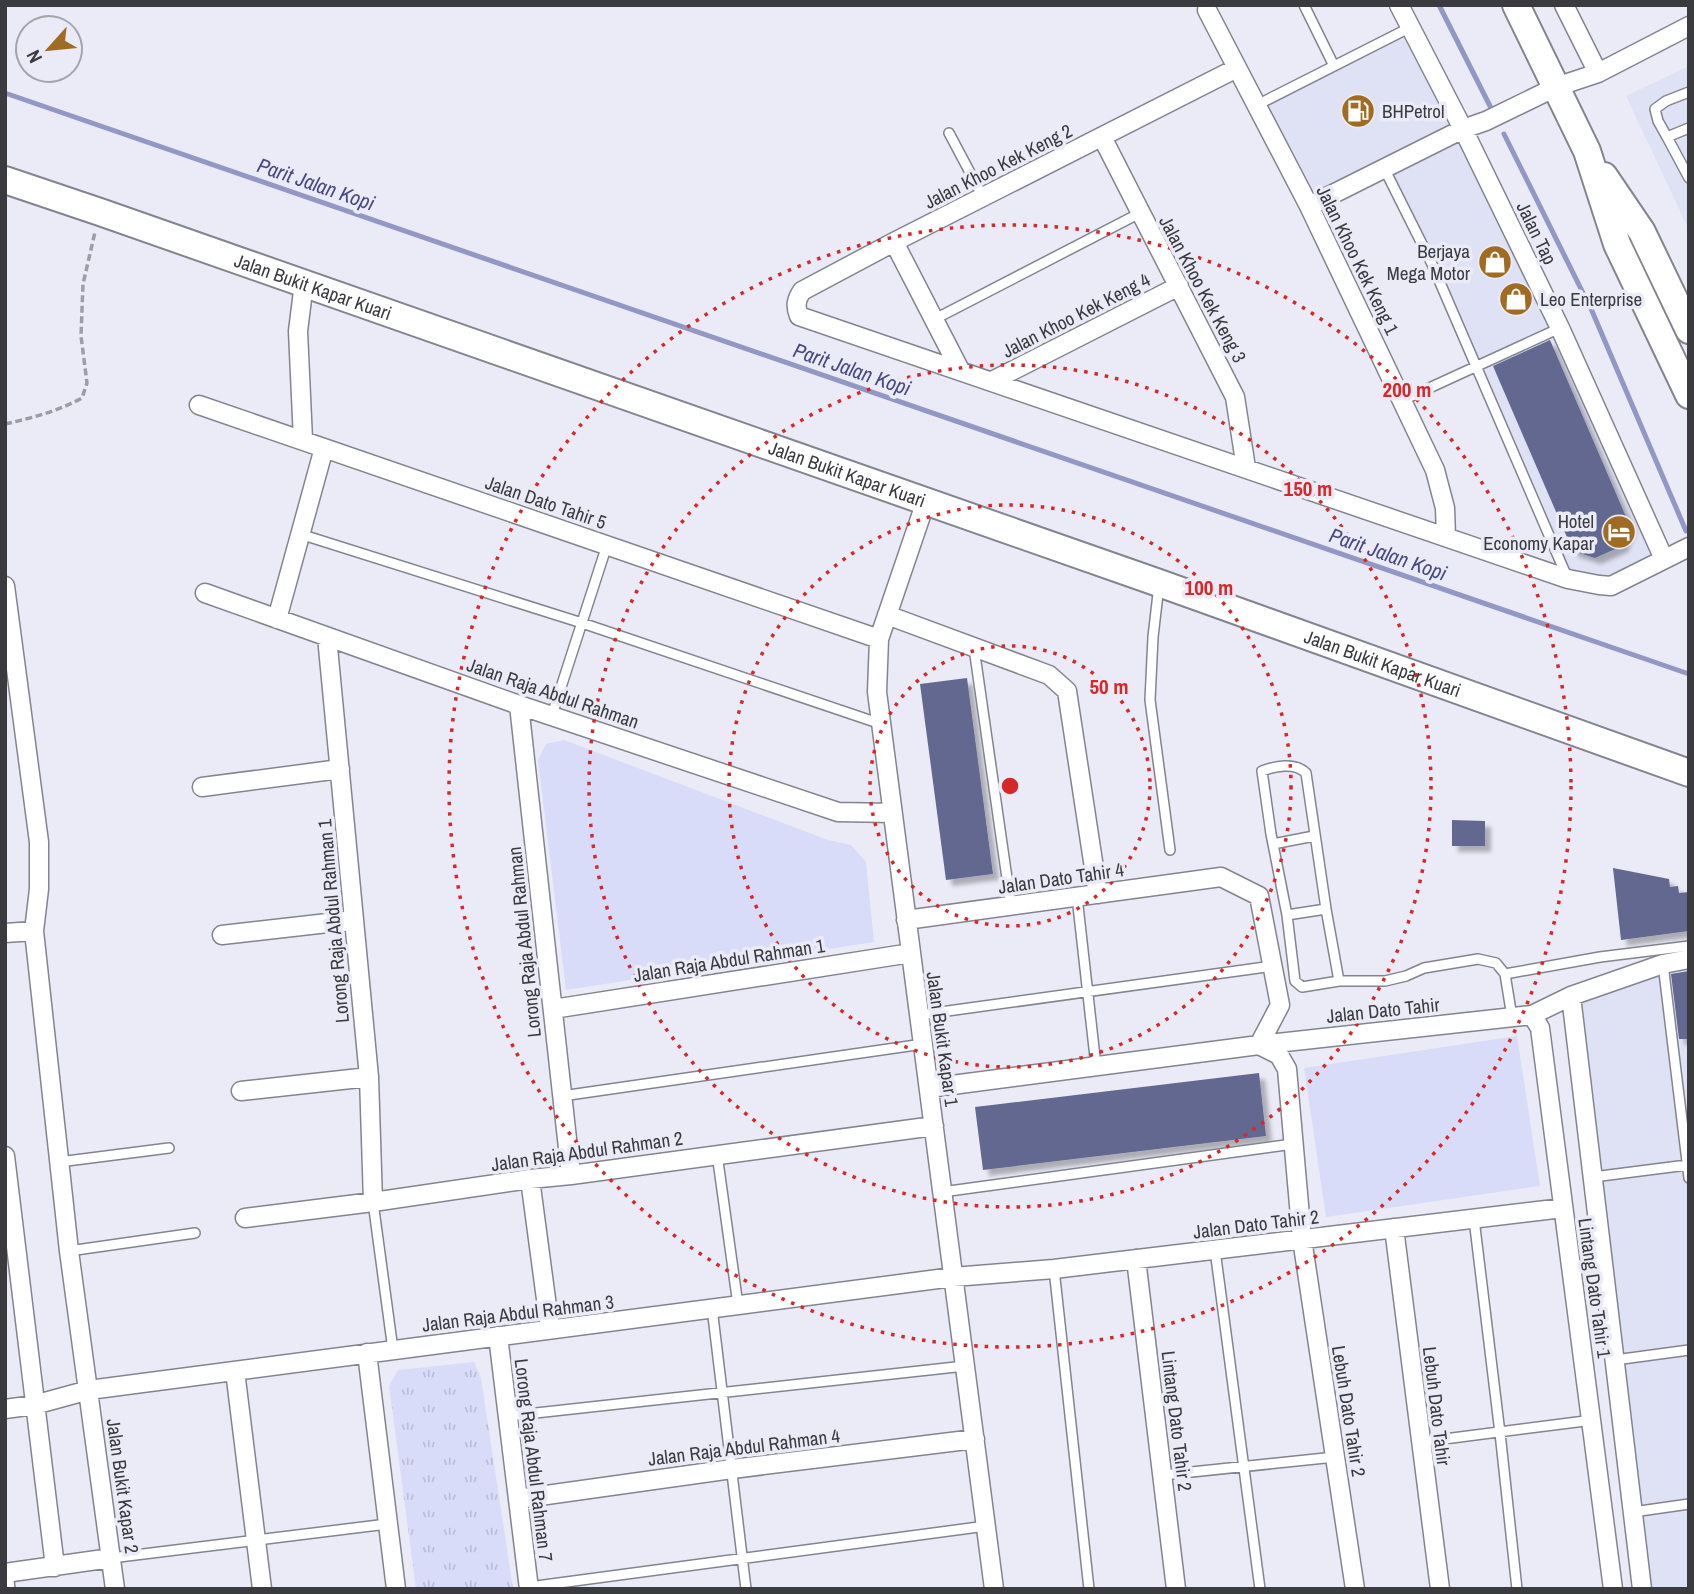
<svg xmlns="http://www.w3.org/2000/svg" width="1694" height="1594" viewBox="0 0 1694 1594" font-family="'Archivo Narrow',sans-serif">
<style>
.built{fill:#dfe1f4}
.grass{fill:url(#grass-tufts)}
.green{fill:#d9dcf9}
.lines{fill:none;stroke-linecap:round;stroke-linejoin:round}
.stream{stroke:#9397c3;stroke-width:5}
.building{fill:#646790;filter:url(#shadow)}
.lane-casing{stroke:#83848f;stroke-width:12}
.street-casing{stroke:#83848f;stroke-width:21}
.secondary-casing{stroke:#83848f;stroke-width:30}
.path{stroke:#9d9da6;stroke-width:3.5;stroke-dasharray:7 3.5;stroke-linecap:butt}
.lane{stroke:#fff;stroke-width:9}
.street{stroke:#fff;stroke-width:18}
.secondary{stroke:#fff;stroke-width:26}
.ring{fill:none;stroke:#d62828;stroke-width:3.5;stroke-dasharray:3.5 7}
.labels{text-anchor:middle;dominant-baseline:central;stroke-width:7;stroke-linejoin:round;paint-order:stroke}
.poi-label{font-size:19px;fill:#3a3a3f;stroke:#eaebf7;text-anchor:start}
.street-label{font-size:19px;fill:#3a3a3f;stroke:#eaebf7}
.water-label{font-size:21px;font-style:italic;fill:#494984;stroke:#eaebf7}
.centre{fill:#d62828;stroke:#eaebf7;stroke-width:3.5}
.ring-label{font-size:21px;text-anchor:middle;font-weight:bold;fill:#d62828;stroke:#eaebf7;stroke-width:7;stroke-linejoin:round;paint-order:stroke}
</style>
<defs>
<pattern id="grass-tufts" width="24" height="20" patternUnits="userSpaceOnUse" patternTransform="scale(1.75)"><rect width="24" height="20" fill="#d9dcf9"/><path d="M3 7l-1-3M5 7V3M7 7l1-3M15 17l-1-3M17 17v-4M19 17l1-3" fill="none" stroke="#bbbed6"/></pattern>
<filter id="shadow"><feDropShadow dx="6" dy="6" stdDeviation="2" flood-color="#0004"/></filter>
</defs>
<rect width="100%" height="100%" fill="#eaebf7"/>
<path class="built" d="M 1406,34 L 1463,144 L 1558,341 L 1655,555 L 1608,580 L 1570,572 L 1385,161 L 1313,197 L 1266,106 Z
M 1689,66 L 1689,230 L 1626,96 Z
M 1689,965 L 1689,1589 L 1650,1589 L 1578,1001 L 1669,968 Z"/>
<path class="grass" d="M 474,1362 L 481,1378 L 513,1589 L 416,1589 L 389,1386 L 398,1370 Z"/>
<path class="green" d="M 564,740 L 828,840 L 851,845 L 866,862 L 874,942 L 566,990 L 538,760 L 546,744 Z
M 1517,1036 L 1540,1186 L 1326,1217 L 1304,1068 Z"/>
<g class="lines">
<path class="stream" d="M 1439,5 L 1490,106
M 5,93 L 1689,674
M 1504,134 L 1592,311 L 1686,531"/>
</g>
<path class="building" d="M 1550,340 L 1630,526 L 1622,546 L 1595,558 L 1573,551 L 1493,366 Z
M 967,678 L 993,874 L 946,880 L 920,684 Z
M 1452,820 L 1485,821 L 1485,846 L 1452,846 Z
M 1613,868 L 1669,879 L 1670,887 L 1678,886 L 1679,893 L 1689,892 L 1689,931 L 1621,940 Z
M 1689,971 L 1689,1039 L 1679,1039 L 1671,974 Z
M 1259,1073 L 1266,1136 L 983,1170 L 975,1107 Z"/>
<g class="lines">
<g class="lane-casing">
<path id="lane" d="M 1304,5 L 1334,66
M 1257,105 L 1411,27
M 1689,128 L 1667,137 L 1689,178
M 949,133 L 983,197
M 1667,137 L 1658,121 L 1655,109 L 1666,101 L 1689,92
M 1384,168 L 1432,264 L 1567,577
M 933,320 L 1140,213
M 1403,400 L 1560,328
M 300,534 L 582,623 L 881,724
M 1159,585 L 1153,637 L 1150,700 L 1170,850
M 974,648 L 1011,906
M 552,715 L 607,545
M 1273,844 L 1314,836
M 1077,897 L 1096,1066
M 1287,915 L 1326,909
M 1663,964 L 1689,1178
M 1505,974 L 1600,957 L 1689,946
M 1339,981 L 1326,909 L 1306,773 C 1295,762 1275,766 1262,771 L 1271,834 L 1287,915 L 1295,981 L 1302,987 L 1339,981 L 1385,981 L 1406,976 L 1424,968 L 1478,959 L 1496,963 L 1505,974 L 1512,1017
M 919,1015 L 1273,966
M 562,1096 L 923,1044
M 717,1154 L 738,1305
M 59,1162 L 169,1148
M 1593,1177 L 1687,1165
M 942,1192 L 1293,1144
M 373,1202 L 393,1350
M 1474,1219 L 1500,1433 L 1517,1589
M 1215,1250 L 1260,1589
M 69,1251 L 195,1233
M 1054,1269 L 1089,1589
M 712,1308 L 746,1589
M 1615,1360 L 1689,1350
M 508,1416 L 965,1366
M 1421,1442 L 1593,1420
M 1163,1475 L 1335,1457
M 1633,1512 L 1689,1504
M 111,1558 L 387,1524
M 8,1573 L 10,1589
M 529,1587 L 986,1526"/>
</g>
<g class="street-casing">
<path id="street" d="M 1399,5 L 1463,129 L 1560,328 L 1664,559
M 1564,5 L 1598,73
M 1207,10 L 1309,206 L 1435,470 L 1445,508 L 1446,537
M 1237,68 L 894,242 L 802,291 C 796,300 795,306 799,316 L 1568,579 L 1599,585 L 1611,586 L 1689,547
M 1102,137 L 1235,397 L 1246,468
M 1309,206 L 1463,129 L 1486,121 L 1556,87 L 1598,73 L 1689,26
M 894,242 L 960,370
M 992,381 L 1179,286
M 199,405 L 879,639
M 303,440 L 298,331 L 304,283
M 926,501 L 879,639 L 877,692 L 994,1589
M 5,586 L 39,842 L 39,889 L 34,931 L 69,1251 L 115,1589
M 205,593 L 519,705 L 838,812 L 892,813
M 887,615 L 1049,675 L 1067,691 L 1098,894
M 277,619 L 324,448
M 327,637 L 369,1077 L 373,1202
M 519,705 L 571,1175
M 202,787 L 340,769
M 906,920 L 1221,877 L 1259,896 L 1280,1005 L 1259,1045
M 5,933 L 34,931
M 222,935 L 354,920
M 1571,996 L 1642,1589
M 553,1009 L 911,953
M 1532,1015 L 1571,996 L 1663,964 L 1689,959
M 1259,1045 L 1532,1015 L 1540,1028 C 1563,1215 1590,1402 1613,1589
M 929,1088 L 1259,1045 L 1279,1055 L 1287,1069 L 1302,1239 L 1355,1589
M 241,1091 L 369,1077
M 5,1156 L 55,1567
M 530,1179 L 550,1329
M 245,1218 L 373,1202 L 530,1179 L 571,1175 L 934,1126
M 1394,1228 L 1440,1589
M 1136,1259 L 1176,1589
M 498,1336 L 529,1589
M 367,1353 L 396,1589
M 235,1371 L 262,1589
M 5,1409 L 34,1405 L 89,1390 L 953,1277 L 1054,1269 L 1563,1208
M 518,1499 L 732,1469 L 975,1439
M 5,1573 L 111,1558"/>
</g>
<g class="secondary-casing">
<g id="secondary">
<path d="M 1516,5 L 1587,151 L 1617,244 L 1689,395"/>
<path d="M 1604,176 L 1642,232 L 1689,330"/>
<path id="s1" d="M 5,180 L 100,212 L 1159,583 L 1689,773"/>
</g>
</g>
<path class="path" d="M 5,424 C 32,418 58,411 82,398 L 87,383 L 81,336 L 83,284 L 95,232"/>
<use href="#lane" class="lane"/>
<use href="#street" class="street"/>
<use href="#secondary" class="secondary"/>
</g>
<g class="ring">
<circle cx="1010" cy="786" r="140"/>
<circle cx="1010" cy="786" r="281"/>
<circle cx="1010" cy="786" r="421"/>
<circle cx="1010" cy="786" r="561"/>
</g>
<defs>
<g id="fuel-disc" transform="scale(1.75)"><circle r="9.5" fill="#a06c23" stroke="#eaebf7"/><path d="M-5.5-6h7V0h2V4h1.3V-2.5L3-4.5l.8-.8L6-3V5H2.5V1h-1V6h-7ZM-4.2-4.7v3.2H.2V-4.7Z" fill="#fff"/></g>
<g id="shop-disc" transform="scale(1.75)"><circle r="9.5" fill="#a06c23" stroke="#eaebf7"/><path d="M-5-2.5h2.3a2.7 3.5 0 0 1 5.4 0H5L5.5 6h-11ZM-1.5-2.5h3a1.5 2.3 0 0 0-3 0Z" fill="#fff"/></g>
<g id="hotel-disc" transform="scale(1.75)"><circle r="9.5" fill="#a06c23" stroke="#eaebf7"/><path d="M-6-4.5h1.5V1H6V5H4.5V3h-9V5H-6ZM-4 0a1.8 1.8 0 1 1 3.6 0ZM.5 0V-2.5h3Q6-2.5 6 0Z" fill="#fff"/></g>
</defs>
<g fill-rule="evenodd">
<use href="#fuel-disc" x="1358" y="111"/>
<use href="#shop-disc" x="1495" y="262"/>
<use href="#shop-disc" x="1516" y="299"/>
<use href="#hotel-disc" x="1619" y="532"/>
</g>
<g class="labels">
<g class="poi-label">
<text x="1382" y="111">BHPetrol</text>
<text x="1470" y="251" text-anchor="end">Berjaya<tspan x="1470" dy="22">Mega Motor</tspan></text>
<text x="1540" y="299">Leo Enterprise</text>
<text x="1594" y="521" text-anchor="end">Hotel<tspan x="1594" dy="22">Economy Kapar</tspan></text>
</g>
<g class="street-label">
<text transform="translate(998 166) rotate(-27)">Jalan Khoo Kek Keng 2</text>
<text transform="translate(1537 233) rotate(64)">Jalan Tap</text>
<text transform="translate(1358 260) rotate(64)">Jalan Khoo Kek Keng 1</text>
<text stroke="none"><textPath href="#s1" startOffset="326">Jalan Bukit Kapar Kuari</textPath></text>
<text transform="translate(1203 289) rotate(62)">Jalan Khoo Kek Keng 3</text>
<text transform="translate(1076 315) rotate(-27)">Jalan Khoo Kek Keng 4</text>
<text stroke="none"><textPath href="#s1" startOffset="892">Jalan Bukit Kapar Kuari</textPath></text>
<text transform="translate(546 502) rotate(19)">Jalan Dato Tahir 5</text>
<text stroke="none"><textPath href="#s1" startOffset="1460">Jalan Bukit Kapar Kuari</textPath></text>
<text transform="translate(553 693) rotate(19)">Jalan Raja Abdul Rahman</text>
<text transform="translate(1061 878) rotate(-8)">Jalan Dato Tahir 4</text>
<text transform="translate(333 921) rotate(-95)">Lorong Raja Abdul Rahman 1</text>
<text transform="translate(524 942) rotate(-96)">Lorong Raja Abdul Rahman</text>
<text transform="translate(729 960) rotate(-9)">Jalan Raja Abdul Rahman 1</text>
<text transform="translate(1383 1010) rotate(-6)">Jalan Dato Tahir</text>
<text transform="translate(943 1039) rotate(82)">Jalan Bukit Kapar 1</text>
<text transform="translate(587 1151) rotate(-8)">Jalan Raja Abdul Rahman 2</text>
<text transform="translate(1256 1224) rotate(-7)">Jalan Dato Tahir 2</text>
<text transform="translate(1595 1288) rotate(82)">Lintang Dato Tahir 1</text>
<text transform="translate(518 1313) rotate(-7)">Jalan Raja Abdul Rahman 3</text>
<text transform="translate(1437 1406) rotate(83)">Lebuh Dato Tahir</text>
<text transform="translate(1349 1411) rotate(81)">Lebuh Dato Tahir 2</text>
<text transform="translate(1177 1421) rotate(83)">Lintang Dato Tahir 2</text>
<text transform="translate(744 1447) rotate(-7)">Jalan Raja Abdul Rahman 4</text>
<text transform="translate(534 1460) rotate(83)">Lorong Raja Abdul Rahman 7</text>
<text transform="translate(123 1486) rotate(82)">Jalan Bukit Kapar 2</text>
</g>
<g class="water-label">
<text transform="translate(316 184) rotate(19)">Parit Jalan Kopi</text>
<text transform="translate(852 369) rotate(19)">Parit Jalan Kopi</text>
<text transform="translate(1388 554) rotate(19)">Parit Jalan Kopi</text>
</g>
</g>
<circle cx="1010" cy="786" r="10" class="centre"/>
<g class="ring-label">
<text x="1407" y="397">200 m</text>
<text x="1308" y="496">150 m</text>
<text x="1209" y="595">100 m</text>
<text x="1109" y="694">50 m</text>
</g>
<rect width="1694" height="1594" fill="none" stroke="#3a3a3f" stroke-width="14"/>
<g transform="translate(49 49) rotate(243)"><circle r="33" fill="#eaebf7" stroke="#a4a4ad" stroke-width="2"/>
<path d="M0-5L12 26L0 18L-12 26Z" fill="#a06c23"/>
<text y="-10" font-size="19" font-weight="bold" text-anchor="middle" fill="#3a3a3f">N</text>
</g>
</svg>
